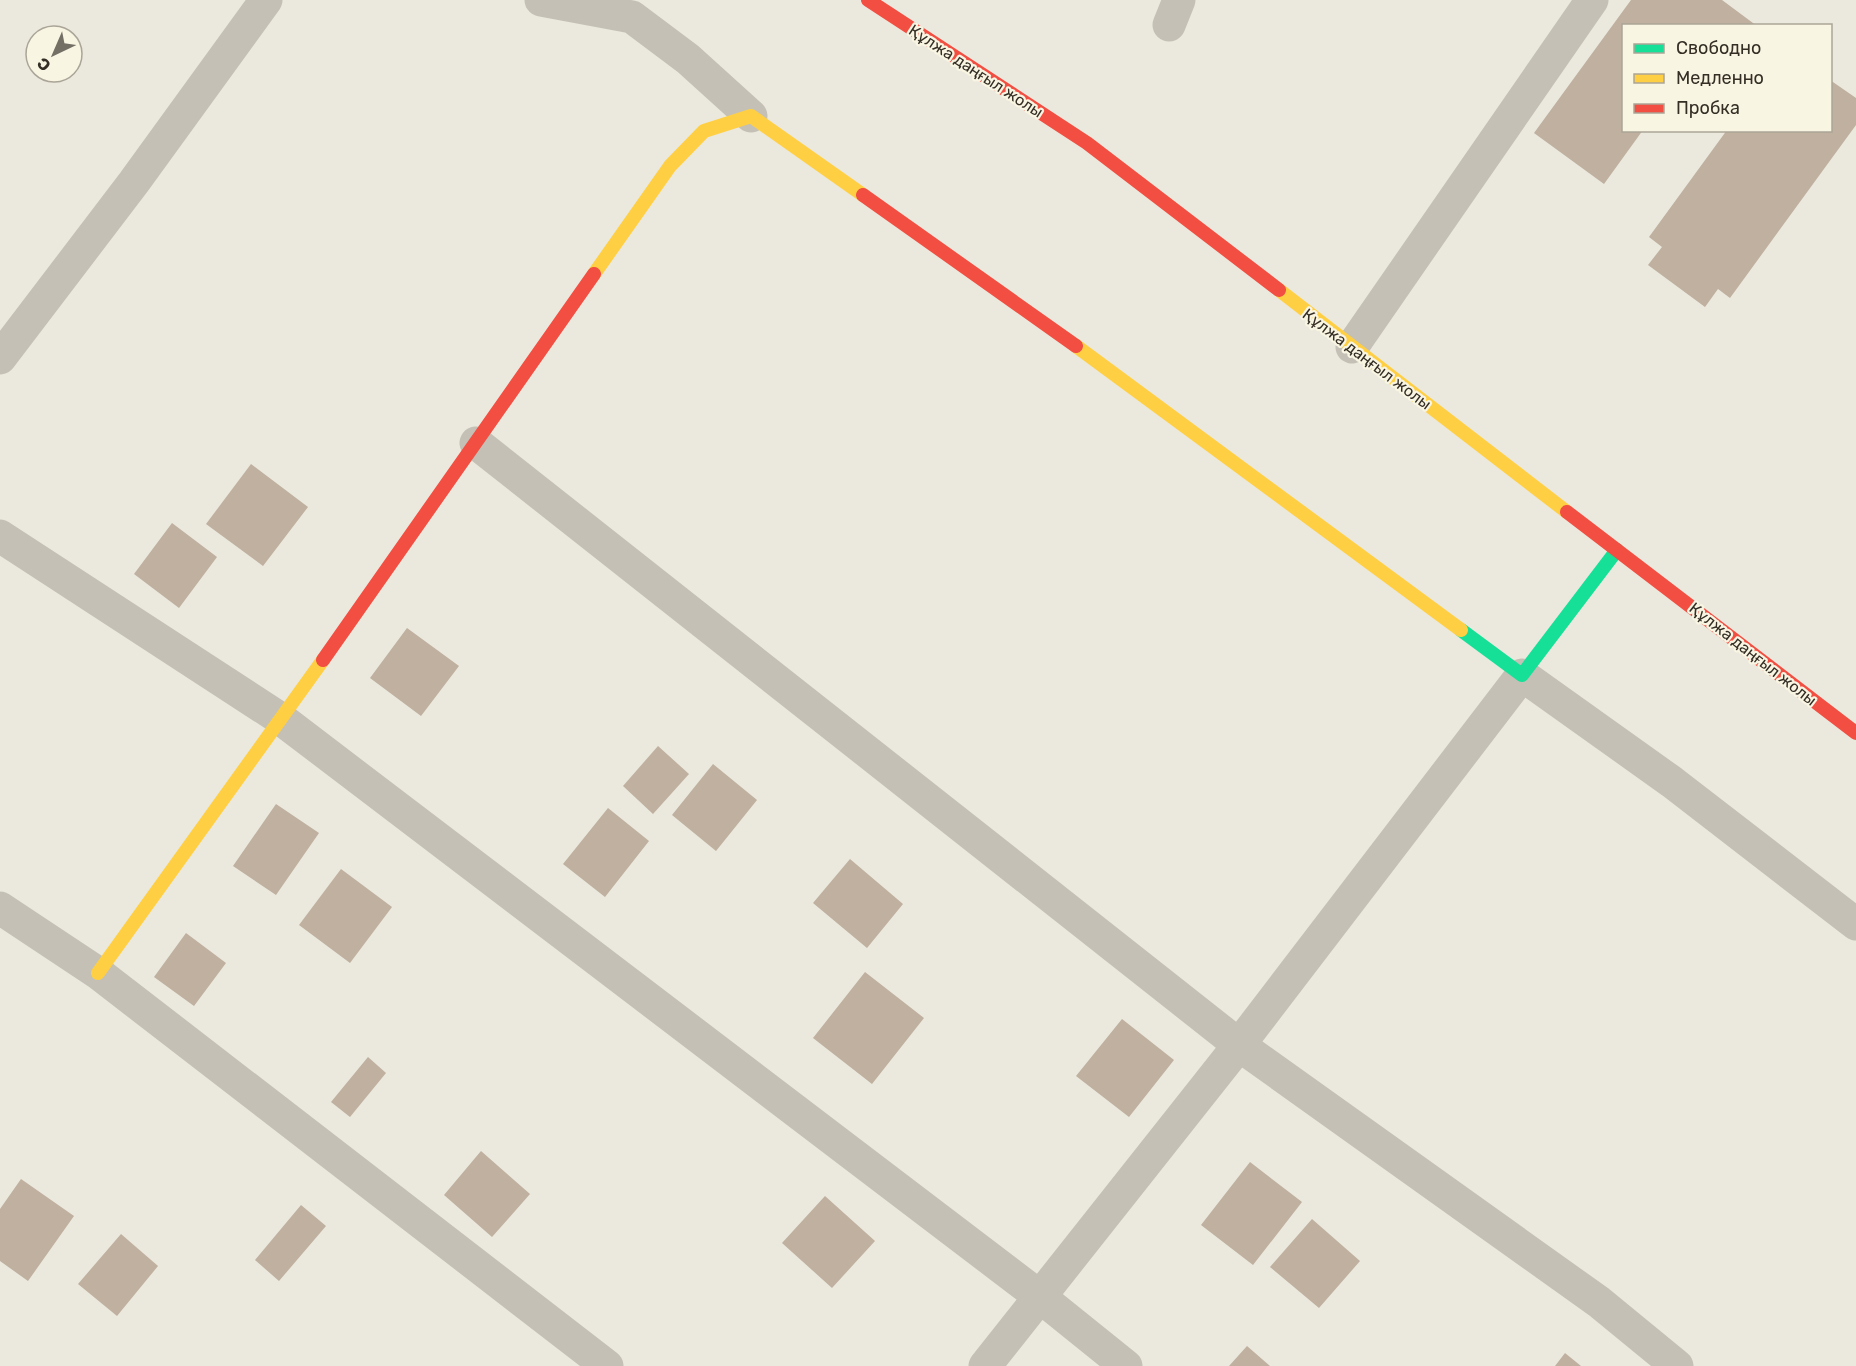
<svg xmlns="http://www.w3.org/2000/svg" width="1856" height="1366" viewBox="0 0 1856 1366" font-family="Rubik,sans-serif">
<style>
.building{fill:#bfb09f}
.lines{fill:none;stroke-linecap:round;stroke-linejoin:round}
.street{stroke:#c4c0b6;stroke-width:33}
.fast{stroke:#16e098;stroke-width:14}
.slow{stroke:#ffcf43;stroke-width:14}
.jam{stroke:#f24e42;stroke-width:14}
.labels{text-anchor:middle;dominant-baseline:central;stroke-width:4.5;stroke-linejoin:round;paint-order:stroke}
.street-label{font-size:16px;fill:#342e25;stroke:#f9f5e3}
</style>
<rect width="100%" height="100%" fill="#ebe8dd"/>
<path class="building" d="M 1631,0 L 1722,0 L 1757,26 L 1624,26 L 1624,130 L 1643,130 L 1604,184 L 1534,133 Z
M 1830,80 L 1856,98 L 1856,125 L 1730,298 L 1718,289 L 1705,307 L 1648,265 L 1662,247 L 1649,237 L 1727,130 L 1830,130 Z
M 251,464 L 308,507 L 263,566 L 206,524 Z
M 172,523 L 217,557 L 179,608 L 134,574 Z
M 407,628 L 459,666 L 421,716 L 370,678 Z
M 658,746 L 689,774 L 653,814 L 623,786 Z
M 713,764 L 757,800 L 716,851 L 672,815 Z
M 276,804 L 319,833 L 276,895 L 233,866 Z
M 608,808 L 649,841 L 605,897 L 563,864 Z
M 850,859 L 903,904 L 867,948 L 813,903 Z
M 341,869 L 392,907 L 350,963 L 299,925 Z
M 186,933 L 226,963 L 194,1006 L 154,977 Z
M 865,972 L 924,1018 L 872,1084 L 813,1038 Z
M 1122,1019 L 1174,1060 L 1129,1117 L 1076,1076 Z
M 368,1057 L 386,1073 L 350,1117 L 331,1102 Z
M 481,1151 L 530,1194 L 492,1237 L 444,1195 Z
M 1250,1162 L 1302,1202 L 1253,1265 L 1201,1225 Z
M 21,1179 L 74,1216 L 28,1281 L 0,1261 L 0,1209 Z
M 825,1196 L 875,1241 L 832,1288 L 782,1243 Z
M 301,1205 L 326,1226 L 279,1281 L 255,1260 Z
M 1312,1219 L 1360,1261 L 1319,1308 L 1270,1267 Z
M 121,1234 L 158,1266 L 117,1316 L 78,1284 Z
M 1247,1346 L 1270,1366 L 1229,1366 Z
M 1565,1353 L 1581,1366 L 1555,1366 Z"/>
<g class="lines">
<path class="street" d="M 541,0 L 632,17 L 688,59 L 751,116
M 1169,25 L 1179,0
M 1352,347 L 1592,0
M 0,358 L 134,182 L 266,0
M 476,443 L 1239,1045 L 1599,1302 L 1677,1366
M 0,536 L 281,719 L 1039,1296 L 1126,1366
M 0,908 L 98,973 L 607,1366
M 985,1366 L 1239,1045 L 1522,675 L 1672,782 L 1856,924"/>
<path class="fast" d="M 1461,630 L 1522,675 L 1617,550"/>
<path class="slow" d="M 594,274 L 670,166 L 704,131 L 751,116 L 863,195
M 1279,290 L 1567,512
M 1076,346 L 1461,630
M 98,973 L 323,660"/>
<path class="jam" d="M 868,0 L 1087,143 L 1279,290
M 863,195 L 1076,346
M 1567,512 L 1856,733
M 323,660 L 594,274"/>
</g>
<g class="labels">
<g class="street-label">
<text transform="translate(976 71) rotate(33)">Құлжа даңғыл жолы</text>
<text transform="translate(1367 359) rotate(37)">Құлжа даңғыл жолы</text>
<text transform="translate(1753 654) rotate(38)">Құлжа даңғыл жолы</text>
</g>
</g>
<rect x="1622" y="24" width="210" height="108" fill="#f9f5e3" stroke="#aaa597" stroke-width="1.5"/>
<rect x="1634" y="44" width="30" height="9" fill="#16e098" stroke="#aaa597" stroke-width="1.5"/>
<text x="1676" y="54" font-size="18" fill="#342e25">Свободно</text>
<rect x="1634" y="74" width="30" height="9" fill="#ffcf43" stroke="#aaa597" stroke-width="1.5"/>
<text x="1676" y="84" font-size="18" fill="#342e25">Медленно</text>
<rect x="1634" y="104" width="30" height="9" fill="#f24e42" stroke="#aaa597" stroke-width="1.5"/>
<text x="1676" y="114" font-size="18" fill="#342e25">Пробка</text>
<g transform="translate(54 54) rotate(224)"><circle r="28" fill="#f9f5e3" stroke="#aaa597" stroke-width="1.5"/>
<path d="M0-4.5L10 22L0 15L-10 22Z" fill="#746f65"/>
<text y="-9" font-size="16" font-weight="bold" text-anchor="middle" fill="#342e25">С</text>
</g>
</svg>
